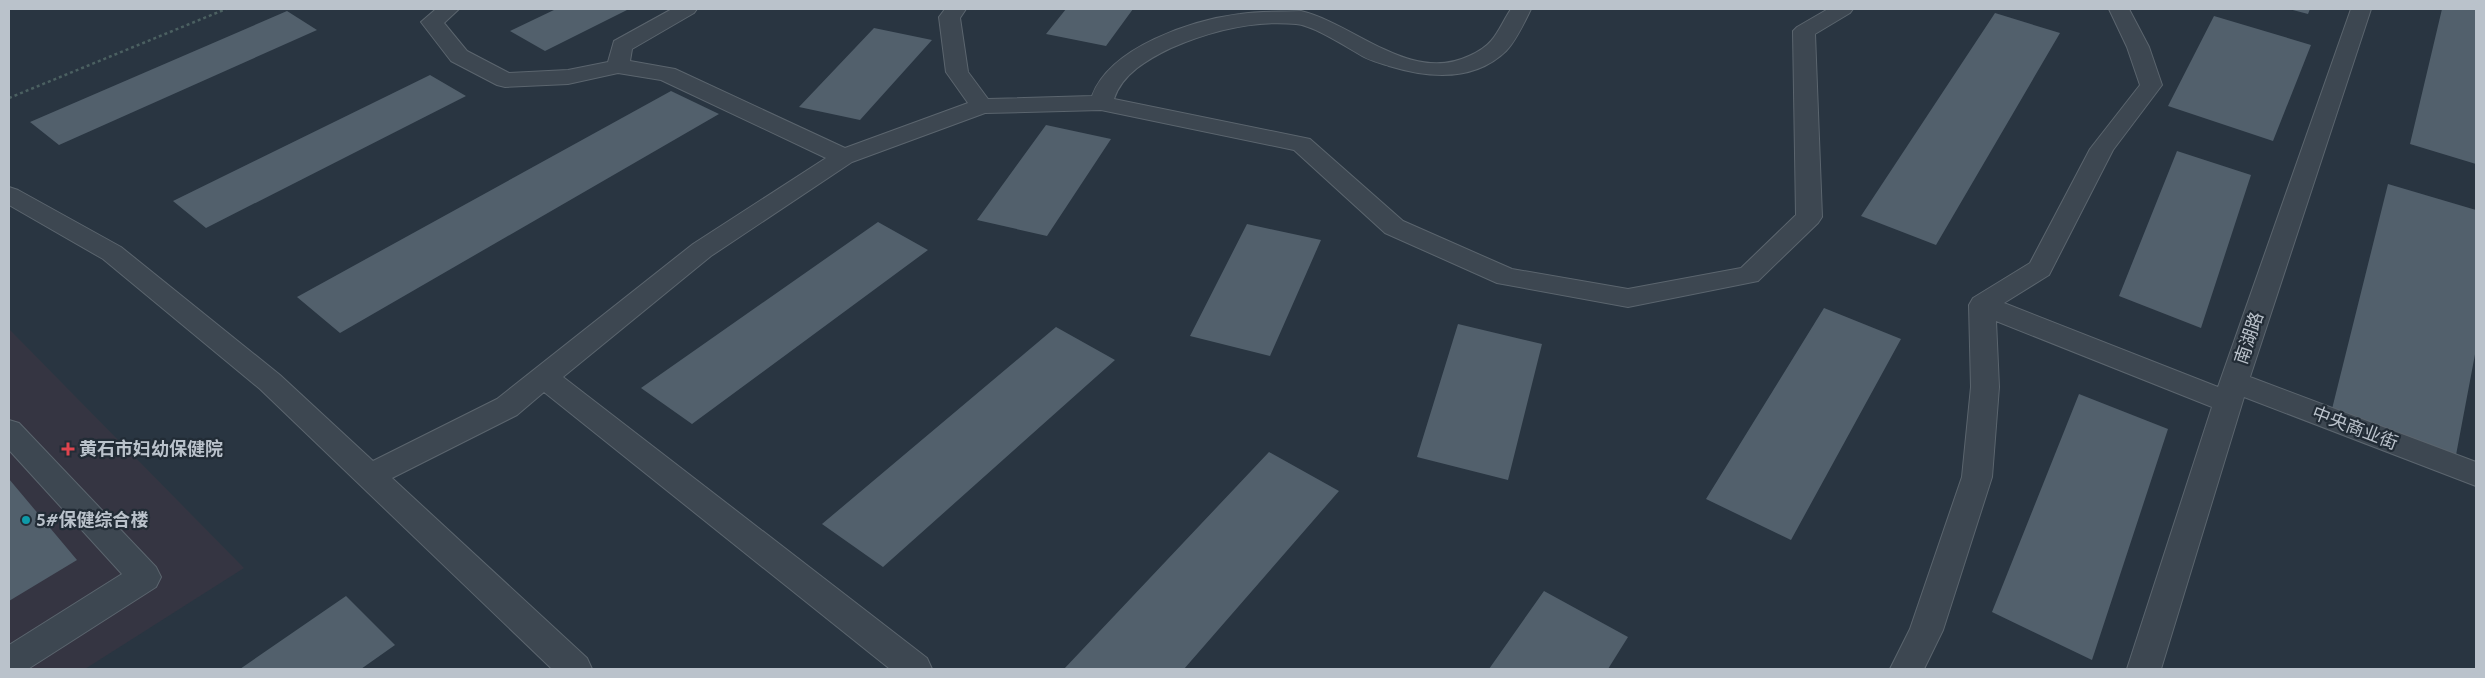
<svg xmlns="http://www.w3.org/2000/svg" width="2485" height="678" viewBox="0 0 2485 678" font-family="Cabin,'Noto Sans SC',sans-serif">
<style>
.medical{fill:#353542}
.building{fill:#52606c}
.lines{fill:none;stroke-linecap:round;stroke-linejoin:round}
.lane-casing{stroke:#5b656e;stroke-width:2}
.street-casing{stroke:#5b656e;stroke-width:2}
.path{stroke:#4b6061;stroke-width:2.5;stroke-dasharray:3 3;stroke-linecap:butt}
.lane{fill:#3d4751;fill-rule:evenodd}
.street{fill:#3d4751;fill-rule:evenodd}
.health-dot{fill:#e0444e;stroke:#222c36;stroke-width:2}
.culture-dot{fill:#0f9aa8;stroke:#222c36;stroke-width:2}
.labels{text-anchor:middle;dominant-baseline:central;stroke-width:4.5;stroke-linejoin:round;paint-order:stroke}
.street-label{font-size:18px;fill:#bac2cb;stroke:#222c36}
.poi-label{font-size:18px;font-weight:bold;fill:#bac2cb;stroke:#222c36;text-anchor:start}
</style>
<rect width="100%" height="100%" fill="#293541"/>
<path class="medical" d="M 9,329 L 244,568 L 85,669 L 9,669 Z"/>
<path class="building" d="M 556,9 L 629,9 L 545,51 L 510,31 Z
M 1066,9 L 1133,9 L 1106,46 L 1046,34 Z
M 2289,9 L 2310,9 L 2308,14 Z
M 2442,9 L 2476,9 L 2476,164 L 2410,144 Z
M 287,11 L 317,30 L 59,145 L 30,122 Z
M 1995,13 L 2060,33 L 1936,245 L 1861,216 Z
M 2214,16 L 2311,45 L 2273,141 L 2168,106 Z
M 874,28 L 932,40 L 860,120 L 799,107 Z
M 430,75 L 466,96 L 206,228 L 173,201 Z
M 671,91 L 719,114 L 340,333 L 297,297 Z
M 1046,125 L 1111,139 L 1047,236 L 977,220 Z
M 2177,151 L 2251,175 L 2201,328 L 2119,296 Z
M 2388,184 L 2476,210 L 2476,349 L 2456,455 L 2332,409 Z
M 878,222 L 928,250 L 692,424 L 641,388 Z
M 1247,224 L 1321,240 L 1270,356 L 1190,336 Z
M 1824,308 L 1901,339 L 1791,540 L 1706,499 Z
M 1458,324 L 1542,344 L 1508,480 L 1417,457 Z
M 1056,327 L 1115,360 L 883,567 L 822,524 Z
M 2079,394 L 2168,429 L 2092,660 L 1992,612 Z
M 1269,452 L 1339,491 L 1184,669 L 1064,669 Z
M 9,479 L 77,560 L 9,601 Z
M 1544,591 L 1628,637 L 1608,669 L 1489,669 Z
M 346,596 L 395,645 L 361,669 L 240,669 Z"/>
<g class="lines">
<g class="lane-casing">
<path id="lane" d="M 9,420 L 19,423 L 156,567 L 161,577 L 156,587 L 28,669 L 9,669 L 9,645 L 122,574 L 9,450 Z"/>
</g>
<g class="street-casing">
<path id="street" d="M 436,9 L 459,9 L 444,23 L 467,51 L 509,73 L 568,70 L 608,62 L 614,41 L 672,9 L 697,9 L 694,13 L 632,49 L 630,61 L 675,69 L 845,148 L 968,103 L 946,72 L 939,17 L 945,9 L 966,9 L 960,18 L 968,72 L 988,99 L 1092,96 C 1110,47 1192,20 1240,14 C 1260,11 1281,12 1301,11 C 1355,24 1410,84 1469,56 C 1476,53 1486,47 1491,41 C 1499,32 1504,19 1511,9 L 1531,9 C 1525,21 1516,41 1506,51 C 1474,82 1428,78 1389,66 C 1381,63 1371,61 1364,57 C 1348,48 1313,25 1296,24 C 1254,20 1210,31 1171,48 C 1148,59 1122,74 1114,99 L 1310,139 L 1403,221 L 1512,269 L 1628,289 L 1741,268 L 1796,215 L 1793,31 L 1797,27 L 1828,9 L 1853,9 L 1850,13 L 1815,34 L 1822,217 L 1818,223 L 1758,281 L 1628,307 L 1497,283 L 1385,233 L 1294,150 L 1101,110 L 985,113 L 852,162 L 711,256 L 563,377 L 927,658 L 932,669 L 890,669 L 544,392 L 517,415 L 392,478 L 587,658 L 592,669 L 552,669 L 260,389 L 103,259 L 9,205 L 9,187 L 18,190 L 121,247 L 280,375 L 373,461 L 497,399 L 693,244 L 826,158 L 661,80 L 618,73 L 568,84 L 505,87 L 497,85 L 451,61 L 421,22 Z
M 2109,9 L 2129,9 L 2149,47 L 2162,85 L 2113,150 L 2049,275 L 2004,303 L 2218,387 L 2351,9 L 2371,9 L 2250,377 L 2476,462 L 2476,486 L 2244,397 L 2161,669 L 2127,669 L 2212,407 L 1996,321 L 1999,387 L 1992,477 L 1943,630 L 1924,669 L 1890,669 L 1910,629 L 1962,477 L 1971,387 L 1969,305 L 1973,298 L 2030,263 L 2090,149 L 2140,85 L 2127,47 Z"/>
</g>
<path class="path" d="M 9,98 L 226,9"/>
<use href="#lane" class="lane"/>
<use href="#street" class="street"/>
</g>
<path class="health-dot" d="M65.5 441.5h5v5h5v5h-5v5h-5v-5h-5v-5h5z"/>
<circle class="culture-dot" cx="26" cy="520" r="5"/>
<g class="labels">
<g class="street-label">
<text transform="translate(2249 338) rotate(-71)">南湖路</text>
<text transform="translate(2355 428) rotate(21)">中央商业街</text>
</g>
<g class="poi-label">
<text x="79" y="449">黄石市妇幼保健院</text>
<text x="36" y="520">5#保健综合楼</text>
</g>
</g>
<rect width="2485" height="678" fill="none" stroke="#bac2cb" stroke-width="20"/>
</svg>
